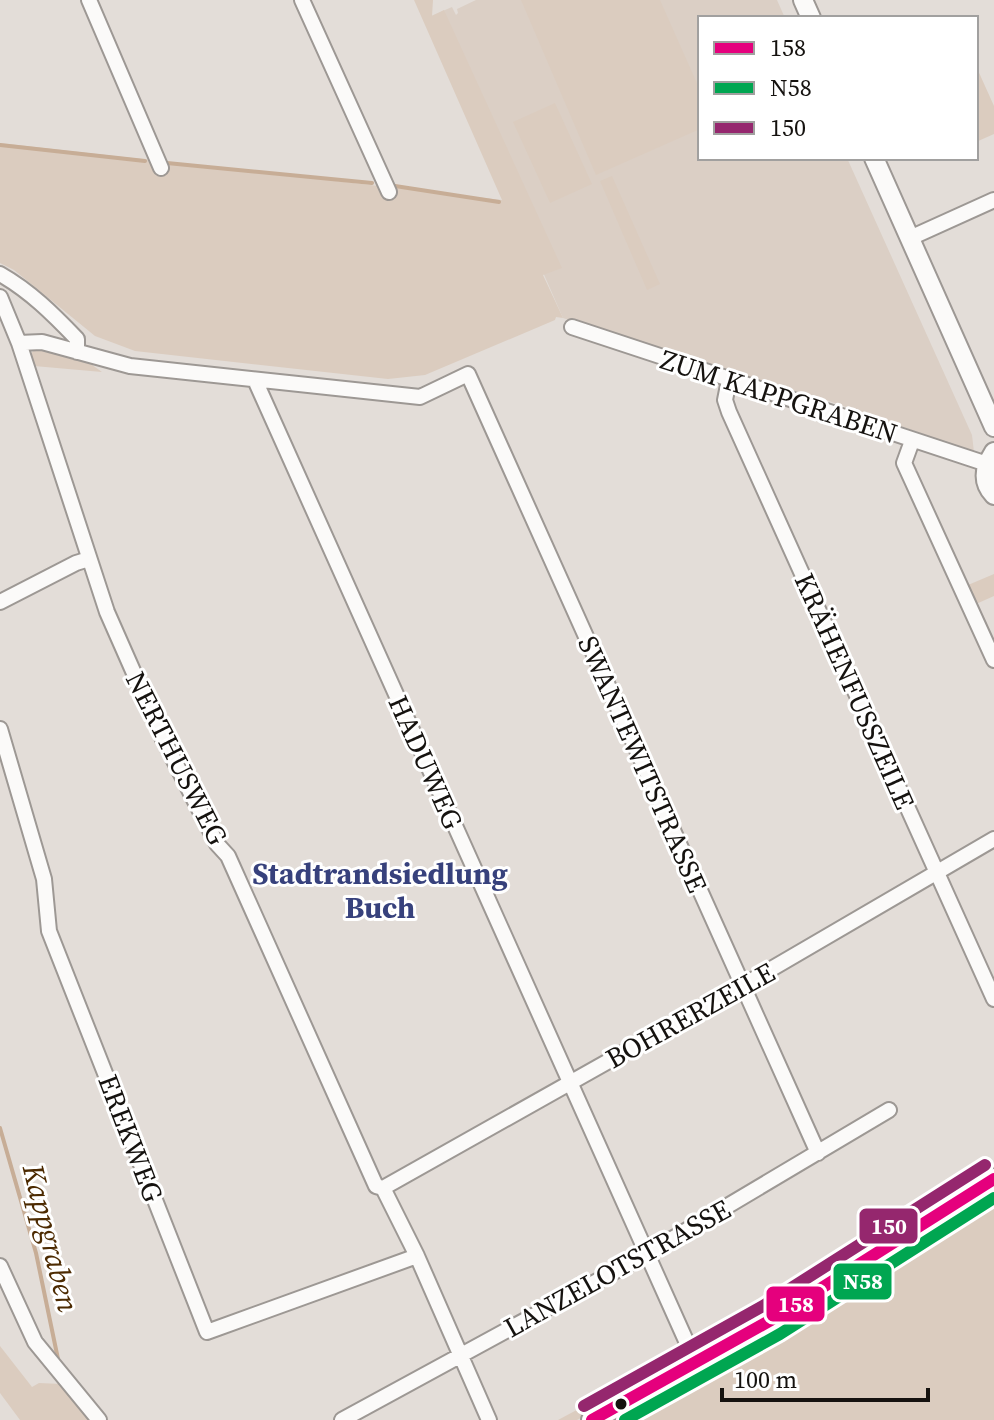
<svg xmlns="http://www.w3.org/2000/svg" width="994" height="1420" viewBox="0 0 994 1420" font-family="'Source Serif 4',serif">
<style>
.built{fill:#dbcfc5}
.green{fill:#dbccbf}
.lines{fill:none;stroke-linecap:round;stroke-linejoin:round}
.stream{stroke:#c7ad96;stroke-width:4}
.minor-casing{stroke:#9d9894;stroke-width:18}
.tertiary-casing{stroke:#9d9894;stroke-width:22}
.secondary-casing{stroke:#9d9894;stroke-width:24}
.minor{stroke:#fbfaf9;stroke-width:14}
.tertiary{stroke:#fbfaf9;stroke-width:18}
.secondary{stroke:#fbfaf9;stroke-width:20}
.bus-1-casing{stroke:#fff;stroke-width:18}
.bus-2-casing{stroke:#fff;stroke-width:18}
.bus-3-casing{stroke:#fff;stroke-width:18}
.bus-1{stroke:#e5007d;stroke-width:12}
.bus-2{stroke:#00a651;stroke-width:12}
.bus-3{stroke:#95276e;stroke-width:12}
.bus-dot{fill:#15120f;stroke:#fff;stroke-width:3}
.labels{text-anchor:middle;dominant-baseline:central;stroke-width:6;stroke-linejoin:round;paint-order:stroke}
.street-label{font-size:28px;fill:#15120f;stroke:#fff}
.neighbourhood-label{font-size:30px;font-weight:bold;fill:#37417c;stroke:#fff}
.water-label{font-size:30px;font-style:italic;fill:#4c2a01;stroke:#fff}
.line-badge{stroke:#fff;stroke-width:3}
.badge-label{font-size:22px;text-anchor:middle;font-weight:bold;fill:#fff}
</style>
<rect width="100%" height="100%" fill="#e3ddd8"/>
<path class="built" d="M 476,0 L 777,0 L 785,18 L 700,18 L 700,158 L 847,158 L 972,435 L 974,452 L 812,395 L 805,398 L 563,318 L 431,16 L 452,7 L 456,15 L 458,13 L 457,9 Z"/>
<path class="green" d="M 414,0 L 433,0 L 432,16 L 444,10 L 562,268 L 543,275 L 563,318 L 556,317 L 555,320 L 425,375 L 388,379 L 135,351 L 95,336 L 14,270 L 0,263 L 0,143 L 502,200 Z
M 521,0 L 660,0 L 700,90 L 700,129 L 596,175 Z
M 976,66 L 994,106 L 994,134 L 976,142 Z
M 555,103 L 592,184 L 550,203 L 513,122 Z
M 612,176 L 660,284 L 647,290 L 600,181 Z
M 37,346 L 81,357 L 102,372 L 34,366 L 30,355 Z
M 994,574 L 994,596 L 976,604 L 968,585 Z
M 955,1186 L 959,1195 L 715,1346 L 711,1338 Z
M 994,1189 L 994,1193 L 724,1361 L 722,1358 Z
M 994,1202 L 994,1420 L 638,1420 L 710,1379 Z
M 0,1346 L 32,1387 L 39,1383 L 61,1384 L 91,1420 L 20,1420 L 0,1393 Z
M 681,1354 L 681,1360 L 677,1366 L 577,1420 L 558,1420 Z"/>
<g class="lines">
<path class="stream" d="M 0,145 L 145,161
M 167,163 L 372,183
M 395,186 L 499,202
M 0,1128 L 36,1253 L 58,1359"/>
<g class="minor-casing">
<path id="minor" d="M 89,0 L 161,168
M 302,0 L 389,192
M 910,238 L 994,200
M 0,274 C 30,291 53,314 77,339 L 77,352
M 0,297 L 19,343 L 107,612 L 163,739 L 217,844 L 228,856 L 376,1186 L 383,1188 L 417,1256 L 489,1420
M 572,327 L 987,464
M 19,343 L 42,342 L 130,366 L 420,397 L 468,374 L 818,1153
M 255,380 L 696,1363
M 729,380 L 725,400 L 729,412 L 994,999
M 912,441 L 904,463 L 994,660
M 0,602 L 76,563 L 89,559
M 0,729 L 44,879 L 49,931 L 207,1332 L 417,1256
M 383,1188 L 742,986 L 994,839
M 0,1266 L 35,1342 L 99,1420
M 342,1420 L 645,1255 L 889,1110"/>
</g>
<g class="tertiary-casing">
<path id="tertiary" d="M 803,0 L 811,18
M 874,158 L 994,427
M 994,452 C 985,466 981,481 994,495"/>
</g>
<g class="secondary-casing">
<path id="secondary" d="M 592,1420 L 771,1320 L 994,1179"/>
</g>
<use href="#minor" class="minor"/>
<use href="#tertiary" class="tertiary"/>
<use href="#secondary" class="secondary"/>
<g class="bus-1-casing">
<path id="bus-1" d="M 592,1420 L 771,1320 L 994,1179"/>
</g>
<g class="bus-2-casing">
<path id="bus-2" d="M 625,1420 L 780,1334 L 994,1198"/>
</g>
<g class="bus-3-casing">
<path id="bus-3" d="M 584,1406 L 763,1306 L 985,1165"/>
</g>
<use href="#bus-1" class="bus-1"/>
<use href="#bus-2" class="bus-2"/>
<use href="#bus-3" class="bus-3"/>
</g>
<circle class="bus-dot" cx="621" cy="1404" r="7"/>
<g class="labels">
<g class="street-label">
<text transform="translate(779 396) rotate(18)">ZUM KAPPGRABEN</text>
<text transform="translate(855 691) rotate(66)">KRÄHENFUSSZEILE</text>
<text transform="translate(177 758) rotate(63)">NERTHUSWEG</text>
<text transform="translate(426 762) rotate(66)">HADUWEG</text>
<text transform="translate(643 764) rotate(66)">SWANTEWITSTRASSE</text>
<text transform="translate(690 1015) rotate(-29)">BOHRERZEILE</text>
<text transform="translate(131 1138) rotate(69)">EREKWEG</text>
<text transform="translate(617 1268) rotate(-29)">LANZELOTSTRASSE</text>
</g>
<g class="neighbourhood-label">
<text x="380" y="873">Stadtrandsiedlung<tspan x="380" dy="34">Buch</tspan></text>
</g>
<g class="water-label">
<text transform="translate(51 1238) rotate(76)">Kappgraben</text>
</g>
</g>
<g class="line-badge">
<rect x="858" y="1207" width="61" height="38" rx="8" fill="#95276e"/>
<rect x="832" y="1262" width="61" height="39" rx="8" fill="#00a651"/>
<rect x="765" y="1285" width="61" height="38" rx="8" fill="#e5007d"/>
</g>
<g class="badge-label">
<text x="889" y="1234">150</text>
<text x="863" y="1289">N58</text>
<text x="796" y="1312">158</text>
</g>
<rect x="698" y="16" width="280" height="144" fill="#ffffff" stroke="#a1a09f" stroke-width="2"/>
<rect x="714" y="42" width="40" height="12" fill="#e5007d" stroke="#a1a09f" stroke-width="2"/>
<text x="770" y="56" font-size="24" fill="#15120f">158</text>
<rect x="714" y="82" width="40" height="12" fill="#00a651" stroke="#a1a09f" stroke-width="2"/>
<text x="770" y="96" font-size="24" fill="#15120f">N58</text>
<rect x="714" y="122" width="40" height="12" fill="#95276e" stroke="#a1a09f" stroke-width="2"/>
<text x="770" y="136" font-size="24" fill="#15120f">150</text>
<path d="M722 1388v12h206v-12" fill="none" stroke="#15120f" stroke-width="4"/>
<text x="734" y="1388" font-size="24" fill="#15120f" stroke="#ffffff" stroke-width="6" paint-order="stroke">100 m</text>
</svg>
